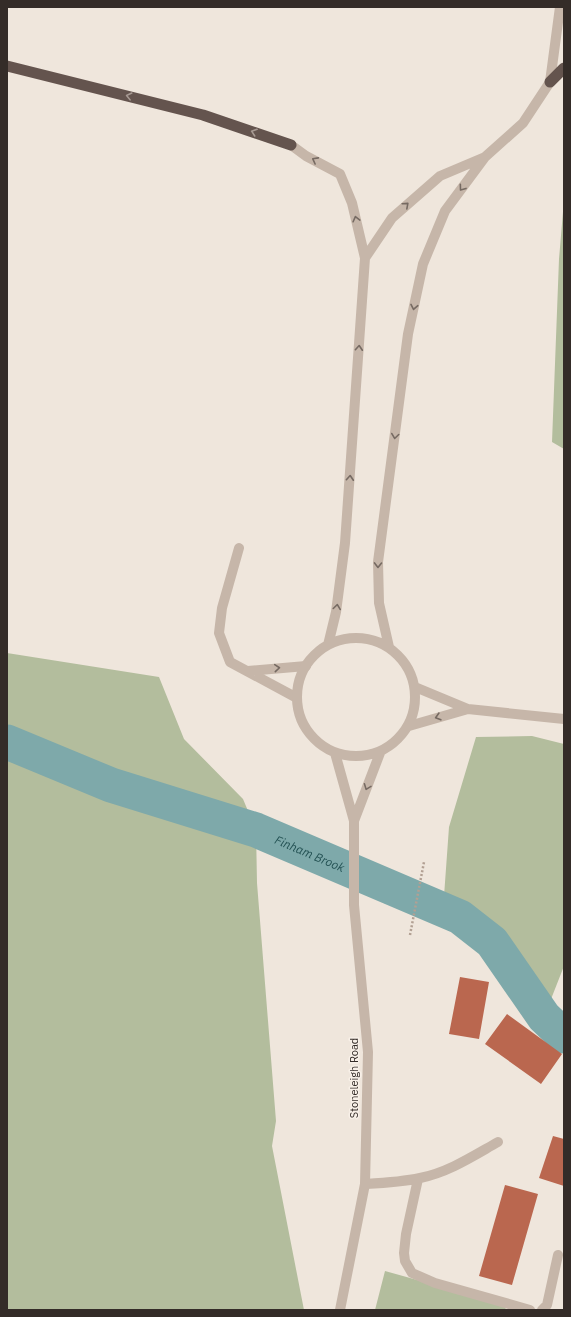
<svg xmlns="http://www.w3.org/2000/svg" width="571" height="1317" viewBox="0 0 571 1317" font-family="'IBM Plex Sans',sans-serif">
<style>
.green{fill:#b3bd9d}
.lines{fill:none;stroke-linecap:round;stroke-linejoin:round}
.river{stroke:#7ea9aa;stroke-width:35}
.building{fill:#ba674f}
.path{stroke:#b2a093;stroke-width:2.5;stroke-dasharray:2 2;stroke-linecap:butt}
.service{stroke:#c6b6a9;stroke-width:10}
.tertiary{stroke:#c6b6a9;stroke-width:10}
.trunk{stroke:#64544e;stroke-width:11}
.oneway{stroke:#a79a93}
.oneway2{stroke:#766a62}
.labels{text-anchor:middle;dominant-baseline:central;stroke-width:3;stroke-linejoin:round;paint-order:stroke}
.street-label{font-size:11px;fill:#342c28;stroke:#f8f0e8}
.water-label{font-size:12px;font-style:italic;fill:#225052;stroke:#f8f0e8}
</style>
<rect width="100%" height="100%" fill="#efe6dc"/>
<path class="green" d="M 564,200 L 564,449 L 552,442 L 559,259 Z
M 7,653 L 159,677 L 184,739 L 243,799 L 256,830 L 257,883 L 276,1121 L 272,1146 L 304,1310 L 7,1310 Z
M 532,736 L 564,744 L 564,966 L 544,1017 L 492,942 L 460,917 L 443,910 L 449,827 L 476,737 Z
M 385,1271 L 507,1305 L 505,1310 L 375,1310 Z"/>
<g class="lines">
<path class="river" id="s1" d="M 7,742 L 111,785 L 256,830 L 460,917 L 492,942 L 544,1017 L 564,1036"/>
</g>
<path class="building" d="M 460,977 L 489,982 L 479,1039 L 449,1034 Z
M 507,1014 L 562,1054 L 541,1084 L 485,1044 Z
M 553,1136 L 564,1139 L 564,1186 L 539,1178 Z
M 505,1185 L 538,1194 L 512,1285 L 479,1276 Z"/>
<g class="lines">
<path class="path" d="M 410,935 L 424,862"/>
<path class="service" d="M 239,548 L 222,608 L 219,633 L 230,662 L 297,698
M 248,671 L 306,666
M 418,1179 L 406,1234 L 404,1253 L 405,1261 L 412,1273 L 435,1283 L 530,1310
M 365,1184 C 383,1183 402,1182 420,1178 C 449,1172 473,1156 498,1142
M 542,1310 L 547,1305 L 558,1255"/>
<path class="tertiary" d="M 291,145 L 306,156 L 340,174 L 352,203 L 365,258 L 345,543 L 336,612 L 328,645
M 365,258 L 392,218 L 440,176 L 485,157
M297 697a59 59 0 1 1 118 0a59 59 0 1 1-118 0Z
M 389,647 L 379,603 L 378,562 L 408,334 L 423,264 L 445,211 L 485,157 L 523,123 L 550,82 L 560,7
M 415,687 L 468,709 L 564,719
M 409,726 L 468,709
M 335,753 L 354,821 L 354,905 L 368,1052 L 365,1184 L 340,1310
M 354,821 L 380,753"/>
<path class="trunk" d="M 7,66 L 203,115 L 291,145
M 550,82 L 564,68"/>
</g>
<defs><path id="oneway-chevron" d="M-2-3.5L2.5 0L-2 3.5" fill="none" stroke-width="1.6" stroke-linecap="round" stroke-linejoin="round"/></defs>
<g class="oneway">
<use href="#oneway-chevron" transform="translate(129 96) rotate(-166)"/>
<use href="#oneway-chevron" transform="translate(254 132) rotate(-161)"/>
</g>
<g class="oneway2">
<use href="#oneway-chevron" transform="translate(315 160) rotate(-152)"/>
<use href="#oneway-chevron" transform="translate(462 188) rotate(126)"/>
<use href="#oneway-chevron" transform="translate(406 205) rotate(-42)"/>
<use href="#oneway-chevron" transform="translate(356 219) rotate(-104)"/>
<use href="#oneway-chevron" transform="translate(414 307) rotate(101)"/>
<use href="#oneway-chevron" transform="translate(359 348) rotate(-86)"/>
<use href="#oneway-chevron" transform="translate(395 436) rotate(98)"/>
<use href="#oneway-chevron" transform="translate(350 478) rotate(-86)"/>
<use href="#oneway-chevron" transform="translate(378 565) rotate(91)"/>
<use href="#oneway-chevron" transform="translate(337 607) rotate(-82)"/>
<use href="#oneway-chevron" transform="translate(277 668) rotate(-5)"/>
<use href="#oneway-chevron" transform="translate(438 717) rotate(164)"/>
<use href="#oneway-chevron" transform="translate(367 787) rotate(111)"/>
</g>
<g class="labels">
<g class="street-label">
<text transform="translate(354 1078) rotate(-90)">Stoneleigh Road</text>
</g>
<g class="water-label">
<text stroke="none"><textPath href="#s1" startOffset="323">Finham Brook</textPath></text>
</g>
</g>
<rect width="571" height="1317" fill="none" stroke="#342c28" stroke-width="16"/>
</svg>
